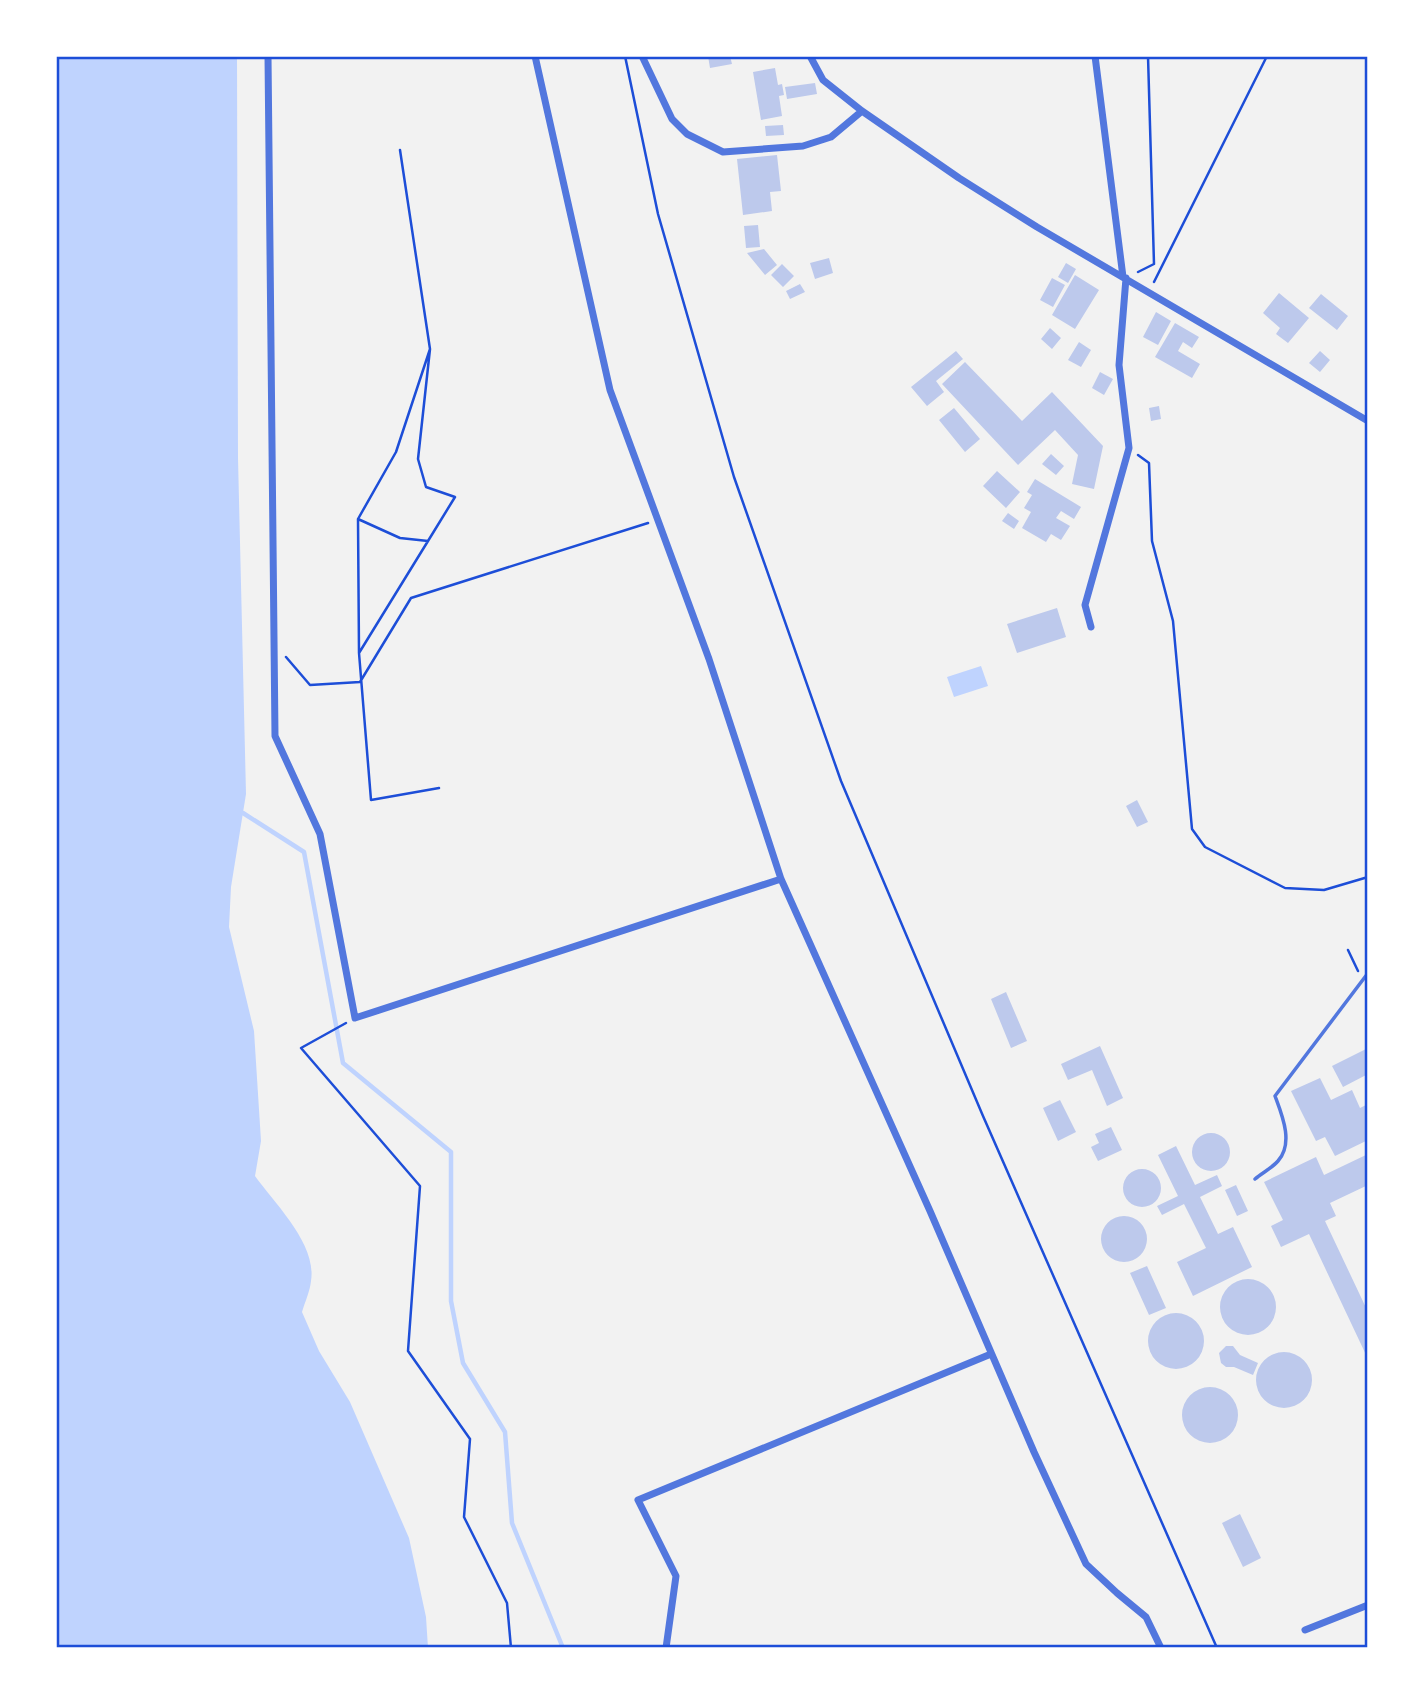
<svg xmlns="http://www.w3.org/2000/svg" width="1424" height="1704" viewBox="0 0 1424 1704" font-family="'Nunito Sans',sans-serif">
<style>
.water{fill:#bfd3fe}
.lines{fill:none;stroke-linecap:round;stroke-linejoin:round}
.stream{stroke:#bfd3fe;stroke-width:4.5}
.building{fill:#bdc9ec}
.path{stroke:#1d4ed8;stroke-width:2.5}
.service{stroke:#5277de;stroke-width:3.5}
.minor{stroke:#5277de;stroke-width:7}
.neatline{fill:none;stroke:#1d4ed8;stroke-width:2.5}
</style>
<rect width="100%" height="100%" fill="#f2f2f2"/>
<path class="water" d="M 56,56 L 237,56 L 238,458 L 246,794 L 231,887 L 229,927 L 254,1031 L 261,1141 L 255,1176 C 275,1204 317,1244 311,1281 C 310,1291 305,1302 302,1312 L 319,1351 L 350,1402 L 409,1538 L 426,1617 L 428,1648 L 56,1648 Z
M 981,666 L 988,686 L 954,697 L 947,677 Z"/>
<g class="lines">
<path class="stream" d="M 243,813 L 304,852 L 343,1063 L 451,1152 L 451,1301 L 463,1363 L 505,1432 L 512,1523 L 563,1648"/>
</g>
<path class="building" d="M 708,56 L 730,56 L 732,64 L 710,68 Z
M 775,68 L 778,85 L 782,84 L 784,95 L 779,96 L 782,116 L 761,120 L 753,72 Z
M 815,83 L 817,94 L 787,99 L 785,87 Z
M 783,125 L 784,135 L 766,136 L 765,126 Z
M 777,155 L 781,191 L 770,192 L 772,211 L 743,215 L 737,159 Z
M 758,225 L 760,247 L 746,248 L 744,226 Z
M 764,249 L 777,265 L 765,275 L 747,253 Z
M 829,258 L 833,273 L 815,279 L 810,263 Z
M 1066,263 L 1076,269 L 1068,283 L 1058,277 Z
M 782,264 L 794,276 L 783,287 L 771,275 Z
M 1075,275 L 1099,290 L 1075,329 L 1052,315 Z
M 1052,278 L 1065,285 L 1053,307 L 1040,300 Z
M 800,284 L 805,292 L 790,299 L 786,291 Z
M 1279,293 L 1309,318 L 1288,343 L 1276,334 L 1280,328 L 1263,313 Z
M 1321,294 L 1348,316 L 1337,330 L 1309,308 Z
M 1156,312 L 1171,321 L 1158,345 L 1143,337 Z
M 1175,323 L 1199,337 L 1192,348 L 1183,342 L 1178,351 L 1200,364 L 1192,378 L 1155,357 Z
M 1050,328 L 1061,338 L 1052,349 L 1041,339 Z
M 1079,342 L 1091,350 L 1081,367 L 1068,360 Z
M 956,351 L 963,359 L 936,381 L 944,392 L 927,406 L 911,387 Z
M 1320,351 L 1330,360 L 1320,372 L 1309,363 Z
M 965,362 L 1022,421 L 1052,392 L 1103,446 L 1094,489 L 1072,484 L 1078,455 L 1055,430 L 1018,465 L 942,384 Z
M 1100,372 L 1113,379 L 1104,395 L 1092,388 Z
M 1159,406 L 1161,419 L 1151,421 L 1149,408 Z
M 954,408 L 980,439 L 965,452 L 939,420 Z
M 1051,454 L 1064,466 L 1056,475 L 1042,464 Z
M 997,471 L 1020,492 L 1006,508 L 983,486 Z
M 1035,479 L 1081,507 L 1074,519 L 1061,511 L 1056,518 L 1070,526 L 1061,540 L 1051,534 L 1046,542 L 1022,528 L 1031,512 L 1024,508 L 1032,495 L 1027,492 Z
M 1008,513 L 1019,521 L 1014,529 L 1002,521 Z
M 1057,608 L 1066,637 L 1017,653 L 1007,624 Z
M 1137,800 L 1148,822 L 1137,827 L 1126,806 Z
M 1006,992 L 1027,1041 L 1011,1048 L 991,999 Z
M 1100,1046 L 1123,1098 L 1107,1106 L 1092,1070 L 1068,1080 L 1061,1064 Z
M 1368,1048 L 1368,1074 L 1343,1087 L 1332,1066 Z
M 1320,1078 L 1331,1100 L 1352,1090 L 1360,1108 L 1368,1104 L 1368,1140 L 1335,1156 L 1325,1137 L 1316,1141 L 1291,1091 Z
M 1060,1100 L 1076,1132 L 1058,1141 L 1043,1108 Z
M 1111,1127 L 1122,1150 L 1098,1161 L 1091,1147 L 1099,1143 L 1095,1134 Z
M1192 1152a19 19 0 1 1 38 0a19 19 0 1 1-38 0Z
M 1176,1146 L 1195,1185 L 1217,1175 L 1222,1186 L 1200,1197 L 1218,1234 L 1233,1227 L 1252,1267 L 1193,1296 L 1177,1262 L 1206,1248 L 1184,1204 L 1162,1215 L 1157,1206 L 1178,1196 L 1158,1155 Z
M 1368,1154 L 1368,1185 L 1330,1203 L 1336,1216 L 1325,1221 L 1368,1312 L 1368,1359 L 1309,1234 L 1281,1247 L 1271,1226 L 1283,1220 L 1264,1182 L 1316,1157 L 1324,1175 Z
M1123 1188a19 19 0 1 1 38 0a19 19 0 1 1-38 0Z
M 1236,1185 L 1248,1211 L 1237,1216 L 1225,1190 Z
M1101 1239a23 23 0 1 1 46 0a23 23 0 1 1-46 0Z
M 1147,1266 L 1166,1308 L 1149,1315 L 1130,1273 Z
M1220 1307a28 28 0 1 1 56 0a28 28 0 1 1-56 0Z
M1148 1341a28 28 0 1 1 56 0a28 28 0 1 1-56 0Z
M 1226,1346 L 1233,1346 L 1240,1355 L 1258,1363 L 1253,1375 L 1234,1367 L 1226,1367 L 1221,1363 L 1219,1353 Z
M1256 1380a28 28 0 1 1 56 0a28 28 0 1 1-56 0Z
M1182 1415a28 28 0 1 1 56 0a28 28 0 1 1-56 0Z
M 1240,1514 L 1261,1558 L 1243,1567 L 1222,1523 Z"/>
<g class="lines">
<path class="path" d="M 625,56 L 658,214 L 734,477 L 841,781 L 983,1116 L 1217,1648
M 400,150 L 430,349 L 396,452 L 358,519 L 400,538 L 428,541 L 455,497 L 426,487 L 418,459 L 430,349
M 1138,272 L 1154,264 L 1148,56
M 1154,282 L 1267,56
M 1138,455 L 1149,463 L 1152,541 L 1173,621 L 1192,829 L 1205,847 L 1285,888 L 1324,890 L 1368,877
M 358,519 L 359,653 L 428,541
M 359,653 L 371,800 L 439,788
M 286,657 L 310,685 L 360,682 L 411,598 L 648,523
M 1348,950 L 1358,971
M 346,1023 L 301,1048 L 420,1186 L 408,1351 L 470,1439 L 464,1517 L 507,1603 L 511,1648"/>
<path class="service" d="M 1255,1179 C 1262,1173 1272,1168 1278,1161 C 1294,1143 1282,1115 1275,1096 L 1368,973"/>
<path class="minor" d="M 268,56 L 275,736 L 320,834 L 355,1018 L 781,879
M 535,56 L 610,390 L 709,659 L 781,879 L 930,1211 L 1034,1452 L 1086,1564 L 1117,1593 L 1146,1617 L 1161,1648
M 642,56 L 672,119 L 687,134 L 723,152 L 803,146 L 831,137 L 862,111
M 810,56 L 823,80 L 862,111 L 959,178 L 1037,227 L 1368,421
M 1095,56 L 1123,277
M 1091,627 L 1085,605 L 1129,448 L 1119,365 L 1126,278
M 1305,1630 L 1368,1605
M 666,1648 L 676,1576 L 638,1500 L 991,1354"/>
</g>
<rect width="1424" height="1704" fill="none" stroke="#ffffff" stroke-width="116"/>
<rect x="58" y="58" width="1308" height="1588" class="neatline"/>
</svg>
